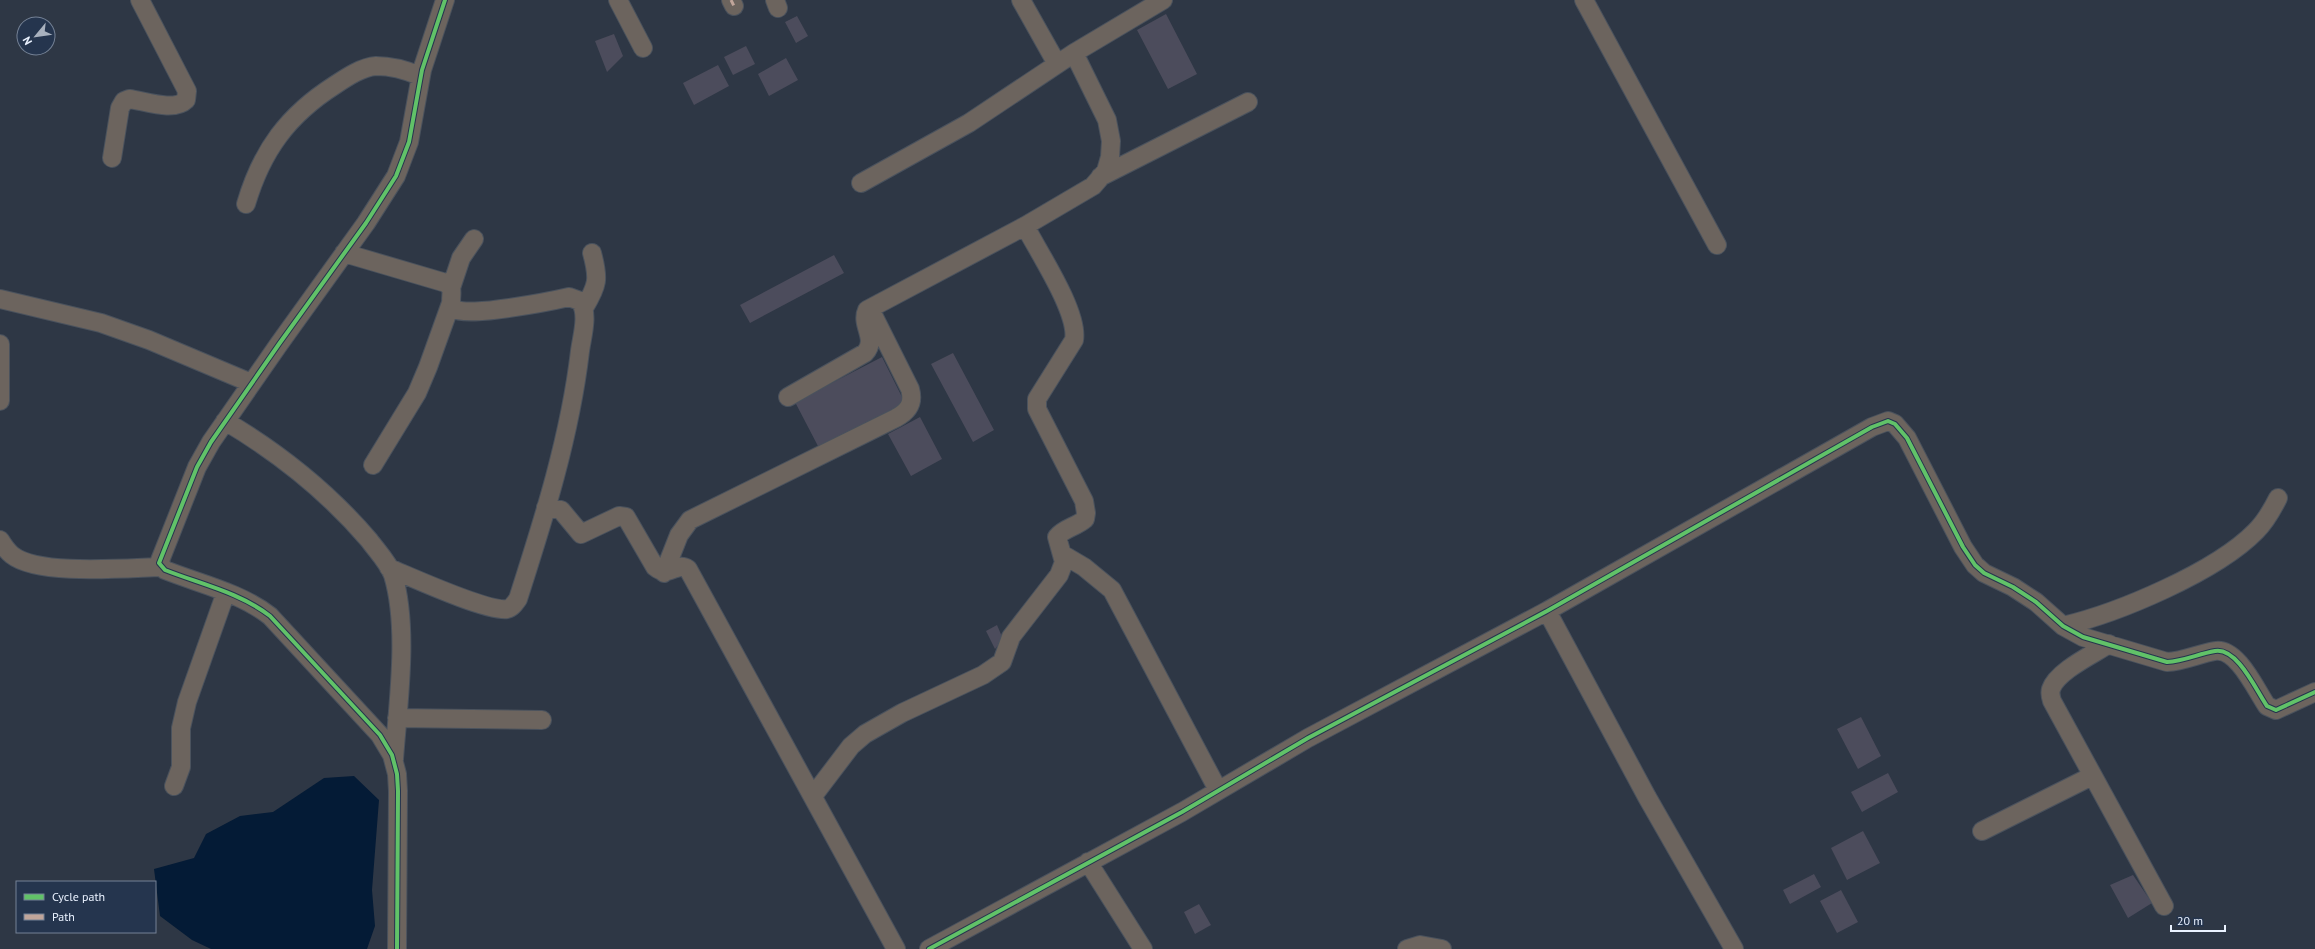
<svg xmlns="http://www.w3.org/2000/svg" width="2315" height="949" viewBox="0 0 2315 949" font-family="'PT Sans',sans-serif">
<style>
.water{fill:#041b36}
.building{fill:#4c4c5c}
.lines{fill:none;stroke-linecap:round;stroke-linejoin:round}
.street-casing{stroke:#4a525d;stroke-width:20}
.street{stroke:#6c645e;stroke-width:18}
.quiet{stroke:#c0a59a;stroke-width:3;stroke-dasharray:6 3;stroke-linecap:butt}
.cycleway-casing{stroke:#25354e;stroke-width:6}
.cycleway{stroke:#61c268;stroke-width:4}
</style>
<rect width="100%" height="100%" fill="#2e3745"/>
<path class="water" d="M 354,776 L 379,800 L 372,890 L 375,926 L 367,949 L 211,949 L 192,940 L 160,916 L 154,869 L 194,858 L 206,834 L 240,816 L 273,812 L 324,778 Z"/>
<path class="building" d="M 1166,14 L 1197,74 L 1168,89 L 1137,30 Z
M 797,16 L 808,36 L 796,43 L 785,22 Z
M 614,34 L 623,56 L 607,72 L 595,41 Z
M 746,46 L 755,64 L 733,75 L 724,57 Z
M 786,58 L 798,80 L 769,96 L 758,74 Z
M 718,65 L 729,86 L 694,105 L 683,83 Z
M 834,255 L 844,273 L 750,323 L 740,305 Z
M 953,353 L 994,430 L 973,442 L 931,364 Z
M 882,357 L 905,403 L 819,448 L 795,402 Z
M 920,417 L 942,459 L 911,476 L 888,434 Z
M 997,625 L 1003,639 L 995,649 L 986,631 Z
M 1861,717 L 1881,756 L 1858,769 L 1837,729 Z
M 1888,773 L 1898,792 L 1862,812 L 1851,792 Z
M 1863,831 L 1880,863 L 1847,880 L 1831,848 Z
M 1814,874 L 1821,887 L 1790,904 L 1783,890 Z
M 2133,875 L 2152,903 L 2128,918 L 2110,885 Z
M 1841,890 L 1858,922 L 1837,933 L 1820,901 Z
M 1199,904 L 1211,925 L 1195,934 L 1184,912 Z"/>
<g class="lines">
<g class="street-casing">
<path id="street" d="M 618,0 L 643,48
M 731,0 L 734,6
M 775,0 L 778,8
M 1021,0 L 1057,64
M 1584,0 L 1717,245
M 112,158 L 120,108 L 124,101 L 129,99 C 145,101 174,112 186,100 L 187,91 L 140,0
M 1100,177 L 1248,102
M 861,183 L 969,123 L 1074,53 L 1163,0
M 246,204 C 262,150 288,115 335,85 C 347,77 362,67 376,66 C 393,66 406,70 420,76
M 344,253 L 446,283 L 451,288 C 453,296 448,303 455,309 C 466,318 552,301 569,297 L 580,301 C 589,314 582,336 580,351 C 570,436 544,518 518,599 C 515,603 512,608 507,609 C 487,612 411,577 389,568
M 451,288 L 461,258 L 474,239
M 0,299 L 101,323 L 149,340 L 251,383
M 584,308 C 598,285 599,279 592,253
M 0,344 L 0,401
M 788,397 L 865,353 C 878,339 860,325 867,310 L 1025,226 L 1093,186 L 1106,171 L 1110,157 L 1111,141 L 1107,120 L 1074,53
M 225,421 C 279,453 328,492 369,540 C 377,551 388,562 393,575 C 409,628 398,704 394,759
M 373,465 L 417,393 L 428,367 L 451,303
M 546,507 L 561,510 L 581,534 L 619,516 L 626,517 L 655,567 C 669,579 676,561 688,569 L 896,949
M 0,540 C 3,545 7,551 12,555 C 38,576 126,568 161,567
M 1062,554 L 1084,567 L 1112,590 L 1218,790
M 664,573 L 679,535 L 690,520 L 896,418 C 909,411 914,403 910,389 L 871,311
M 1547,611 L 1647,797 L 1734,949
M 2063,626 C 2118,613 2216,572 2256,531 C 2266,521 2272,510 2278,498
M 2109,644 C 2094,654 2057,671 2051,689 C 2050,692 2051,698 2052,701 L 2164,906
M 397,718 L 542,720
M 174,786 L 181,767 L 181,728 L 187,702 L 226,592
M 813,796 L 851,746 L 865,734 L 902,713 L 983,675 L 1002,662 L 1011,637 L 1059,575 L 1064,562 L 1057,537 C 1064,528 1076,527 1085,519 L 1086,513 L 1084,501 L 1037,409 L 1037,399 L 1074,340 C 1079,313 1039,253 1025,226
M 1982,831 L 2092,776
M 1088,862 L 1143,949
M 397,949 L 398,791 L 397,774 L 392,755 L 380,735 L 270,616 C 239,592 200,584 165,570 L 159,563 L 197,467 L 211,442 L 279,344 L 366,223 L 396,176 L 409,142 L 422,70 L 445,0
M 929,949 L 1182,812 L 1308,738 L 1547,611 L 1872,427 L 1888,421 L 1895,424 L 1907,438 L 1963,547 L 1975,565 L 1984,573 L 2013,587 L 2036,602 L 2063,626 L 2083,637 L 2167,662 C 2184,661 2198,654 2215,651 C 2237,647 2256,690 2267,706 L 2276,710 L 2315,692
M 1407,949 L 1420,945 L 1442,949"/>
</g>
<use href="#street" class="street"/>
<path class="quiet" d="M 731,0 L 734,6"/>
<g class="cycleway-casing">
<path id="cycleway" d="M 397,949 L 398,791 L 397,774 L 392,755 L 380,735 L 270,616 C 239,592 200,584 165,570 L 159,563 L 197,467 L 211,442 L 279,344 L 366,223 L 396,176 L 409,142 L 422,70 L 445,0
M 929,949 L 1182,812 L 1308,738 L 1547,611 L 1872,427 L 1888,421 L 1895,424 L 1907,438 L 1963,547 L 1975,565 L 1984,573 L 2013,587 L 2036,602 L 2063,626 L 2083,637 L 2167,662 C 2184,661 2198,654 2215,651 C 2237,647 2256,690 2267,706 L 2276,710 L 2315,692"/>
</g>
<use href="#cycleway" class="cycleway"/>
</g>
<rect x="16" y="881" width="140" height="52" fill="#25354e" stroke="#748195"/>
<rect x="24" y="894" width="20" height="6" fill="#61c268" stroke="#748195"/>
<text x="52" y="901" font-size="12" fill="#eaf2ff">Cycle path</text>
<rect x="24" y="914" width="20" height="6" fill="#c0a59a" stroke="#748195"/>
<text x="52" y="921" font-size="12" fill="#eaf2ff">Path</text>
<g transform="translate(36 36) rotate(241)"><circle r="19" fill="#25354e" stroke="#748195"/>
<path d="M0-3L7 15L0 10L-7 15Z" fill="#a8b1be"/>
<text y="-6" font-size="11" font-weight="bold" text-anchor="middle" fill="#eaf2ff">N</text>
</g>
<path d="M2171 925v6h54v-6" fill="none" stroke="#eaf2ff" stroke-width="2"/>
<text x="2177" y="925" font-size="12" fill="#eaf2ff" stroke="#25354e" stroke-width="3" paint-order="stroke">20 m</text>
</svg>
